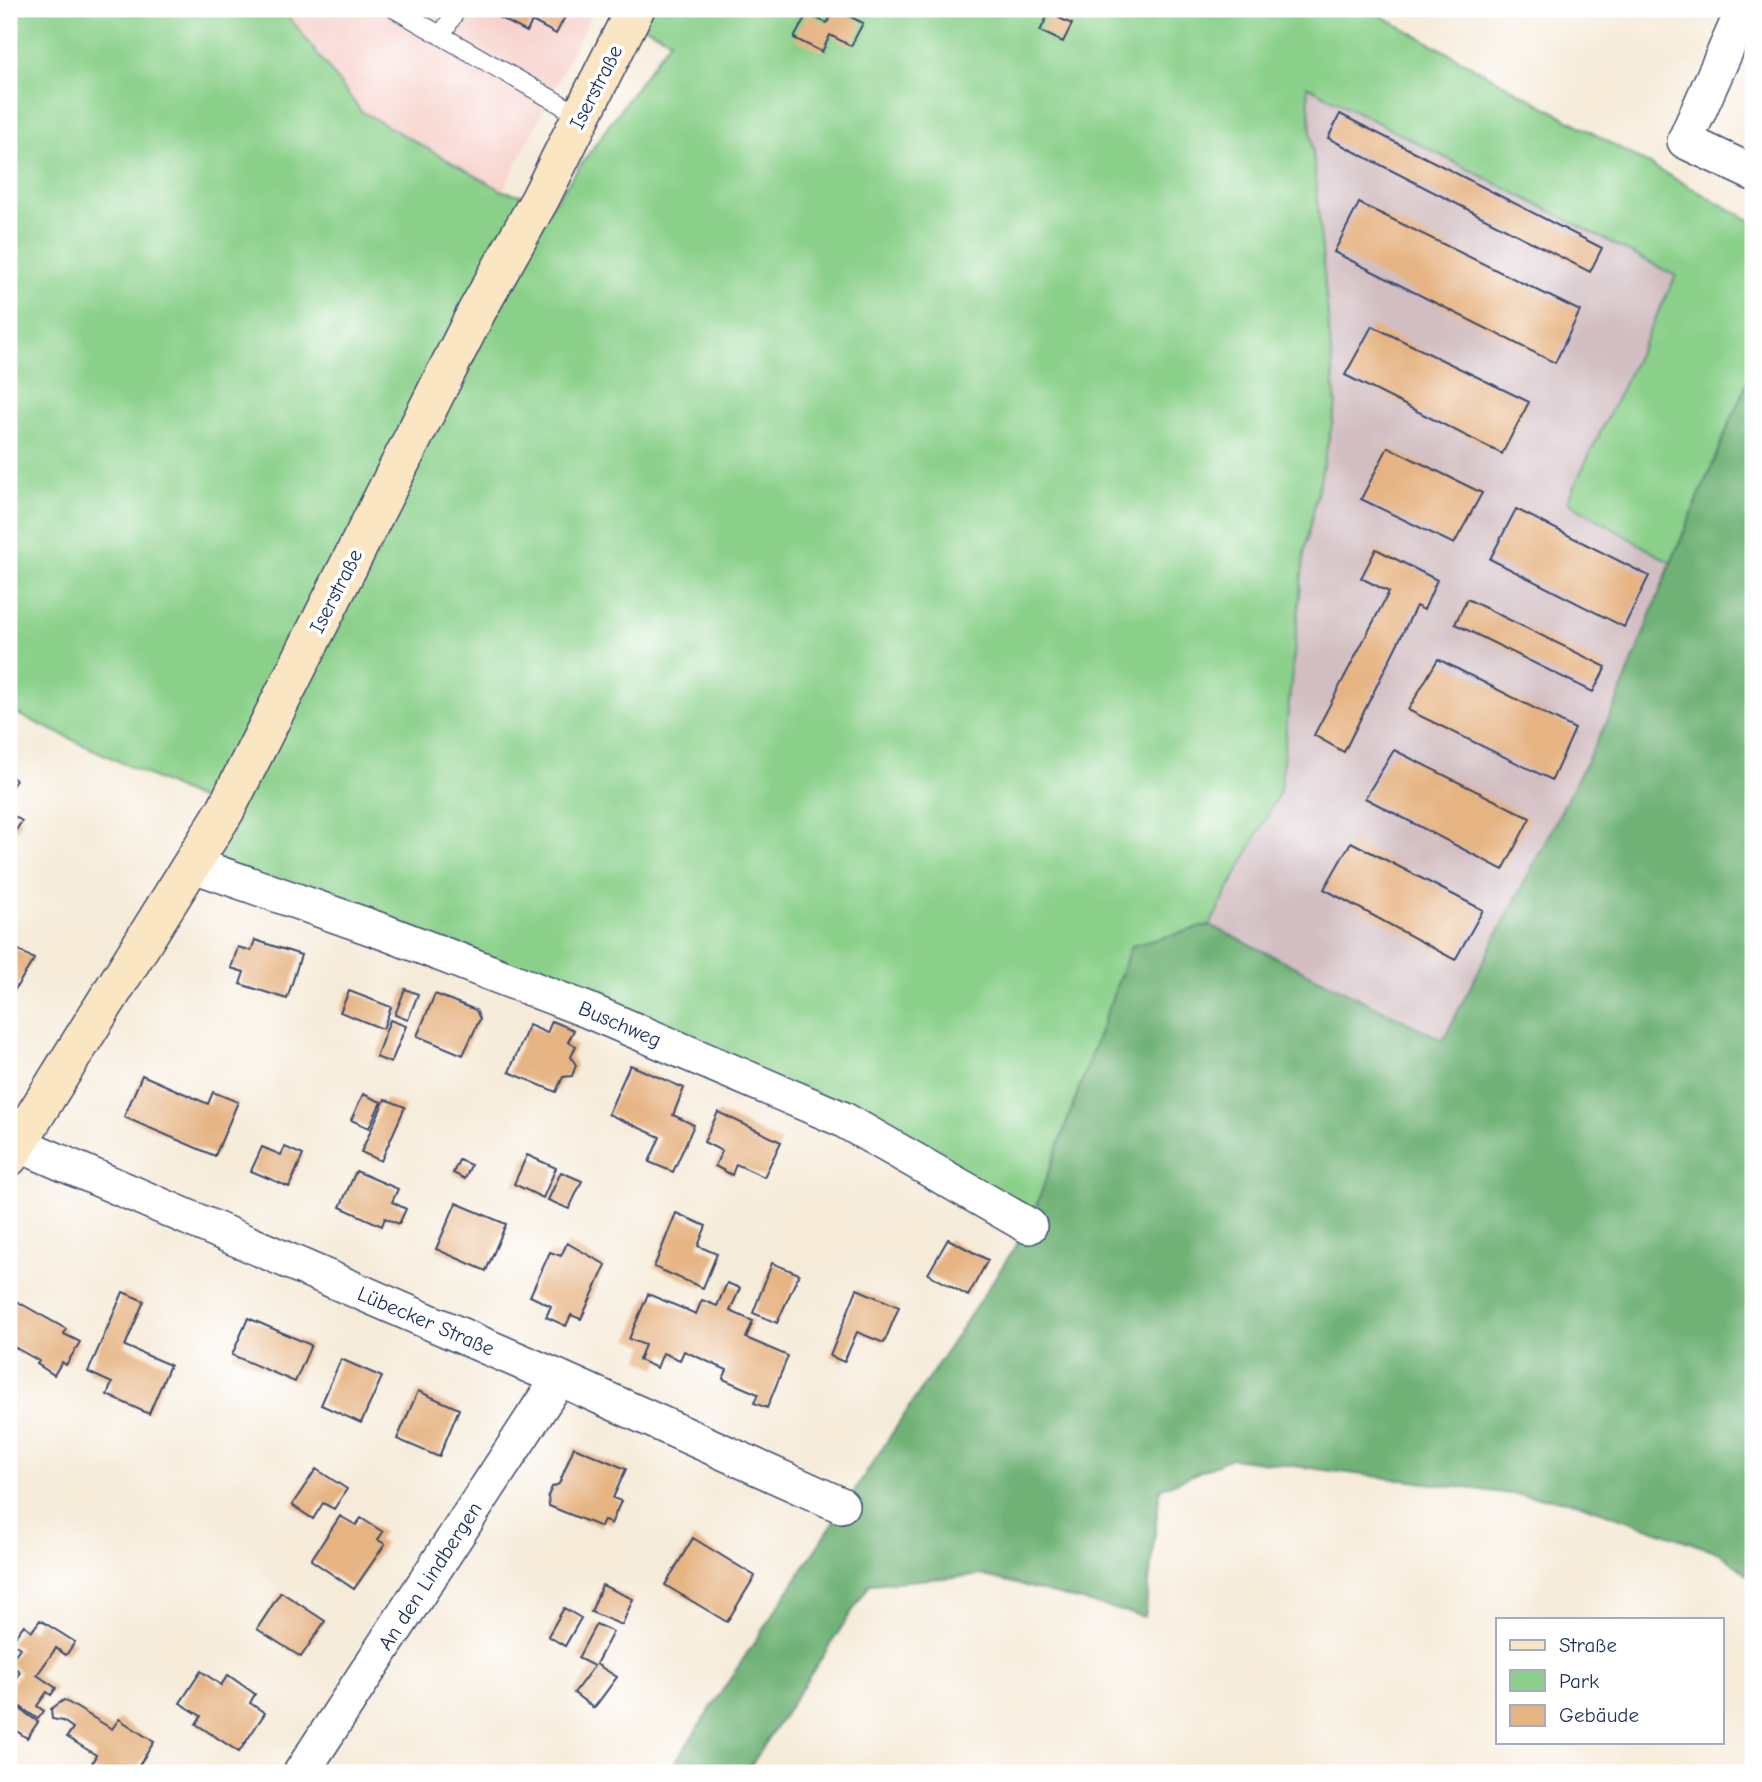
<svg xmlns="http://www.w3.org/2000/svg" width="1762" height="1782" viewBox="0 0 1762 1782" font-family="'Comic Neue',sans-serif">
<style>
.built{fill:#f7d0ca}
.industrial{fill:#d2bec2}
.green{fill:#8ad08a;stroke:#528074;stroke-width:2}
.forest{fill:#6fb276;stroke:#45706a;stroke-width:2}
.building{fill:#e6b483}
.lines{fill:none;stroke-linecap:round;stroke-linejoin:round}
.lane-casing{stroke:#3c4b70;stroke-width:20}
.street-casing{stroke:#3c4b70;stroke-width:38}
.secondary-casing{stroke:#3c4b70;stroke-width:41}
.lane{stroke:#fff;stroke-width:18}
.street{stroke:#fff;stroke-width:35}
.secondary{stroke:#fbe6c4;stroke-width:38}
.labels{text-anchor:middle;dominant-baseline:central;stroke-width:7;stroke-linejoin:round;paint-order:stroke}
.street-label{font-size:21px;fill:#1b2f5e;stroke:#fff}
</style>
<rect width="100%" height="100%" fill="#fff"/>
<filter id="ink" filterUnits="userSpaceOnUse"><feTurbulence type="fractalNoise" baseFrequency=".0143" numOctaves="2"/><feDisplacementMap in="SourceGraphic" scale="14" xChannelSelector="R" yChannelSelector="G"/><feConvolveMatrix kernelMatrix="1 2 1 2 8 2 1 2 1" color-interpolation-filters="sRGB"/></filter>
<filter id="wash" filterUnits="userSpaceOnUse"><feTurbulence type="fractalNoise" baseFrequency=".00686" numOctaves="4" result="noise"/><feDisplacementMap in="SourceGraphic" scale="28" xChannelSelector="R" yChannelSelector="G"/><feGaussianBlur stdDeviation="1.57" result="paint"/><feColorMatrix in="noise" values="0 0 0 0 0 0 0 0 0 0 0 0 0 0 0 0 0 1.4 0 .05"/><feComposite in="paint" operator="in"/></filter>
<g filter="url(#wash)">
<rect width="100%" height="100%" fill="#f6ebd9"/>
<path class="built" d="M 283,9 L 594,9 L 503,191 L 361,111 Z"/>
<path class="industrial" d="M 1306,85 L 1676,276 L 1567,500 L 1671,563 L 1616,704 L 1443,1040 L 1210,925 L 1280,791 L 1304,554 L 1336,406 Z"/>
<path class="green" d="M 9,9 L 283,9 L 361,111 L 503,191 L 540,199 L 482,303 L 670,40 L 630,19 L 635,9 L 1369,9 L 1753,222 L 1753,368 L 1671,563 L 1567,501 L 1676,276 L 1307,86 L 1336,406 L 1304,554 L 1280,791 L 1210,925 L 1131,946 L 1029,1226 L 842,1119 L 191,864 L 225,811 L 9,710 Z"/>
<path class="forest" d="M 1753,368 L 1753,1579 L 1720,1553 L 1575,1502 L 1231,1458 L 1160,1489 L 1145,1617 L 981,1575 L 870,1584 L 746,1773 L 668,1773 L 1029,1226 L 1131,946 L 1210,925 L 1443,1040 L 1616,704 L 1671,563 Z"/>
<g id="blocks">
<path class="building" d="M 483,9 L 569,9 L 556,34 L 532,21 L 527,32 Z
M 835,9 L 863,23 L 851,46 L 830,35 L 822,52 L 794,38 L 807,14 L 827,23 Z
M 1051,9 L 1063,9 L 1059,18 L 1072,24 L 1063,42 L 1040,31 Z
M 1340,114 L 1602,248 L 1590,272 L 1328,138 Z
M 1359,203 L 1580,311 L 1555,363 L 1334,252 Z
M 1372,326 L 1529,402 L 1502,454 L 1345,375 Z
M 1388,447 L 1482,493 L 1454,544 L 1361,499 Z
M 1516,509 L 1649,576 L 1624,627 L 1490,559 Z
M 1376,549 L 1437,580 L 1424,610 L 1416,606 L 1344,752 L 1314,735 L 1389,592 L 1361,578 Z
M 1467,599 L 1606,667 L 1593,692 L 1455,624 Z
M 1438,659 L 1575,729 L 1552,780 L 1408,710 Z
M 1394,750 L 1530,818 L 1503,870 L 1365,798 Z
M 9,775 L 16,780 L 9,791 Z
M 9,813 L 22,821 L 9,841 Z
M 1351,842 L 1483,910 L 1455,960 L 1324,889 Z
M 255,940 L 301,955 L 287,999 L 240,984 L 244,972 L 231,968 L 238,947 L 251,951 Z
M 9,944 L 34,959 L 9,999 Z
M 405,989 L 418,994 L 408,1020 L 395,1015 Z
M 349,991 L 391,1007 L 383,1029 L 340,1012 Z
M 435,994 L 476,1010 L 480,1019 L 463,1055 L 417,1036 Z
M 390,1020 L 406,1026 L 391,1063 L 376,1057 Z
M 552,1021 L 574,1030 L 568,1042 L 576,1046 L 571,1057 L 576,1065 L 572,1076 L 563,1077 L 556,1092 L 509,1072 L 529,1025 L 547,1033 Z
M 630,1065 L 684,1088 L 673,1115 L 694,1125 L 673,1172 L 649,1162 L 660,1137 L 608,1114 Z
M 142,1075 L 208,1104 L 213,1092 L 238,1102 L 215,1156 L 124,1117 Z
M 363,1094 L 381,1102 L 369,1128 L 351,1120 Z
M 385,1099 L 405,1107 L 381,1161 L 361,1152 Z
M 718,1112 L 781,1142 L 764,1177 L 736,1164 L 732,1175 L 715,1166 L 722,1151 L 704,1142 Z
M 262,1147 L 281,1155 L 285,1147 L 303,1155 L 289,1187 L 251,1171 Z
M 527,1155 L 556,1168 L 543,1198 L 514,1184 Z
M 459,1160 L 471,1165 L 465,1179 L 453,1173 Z
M 356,1171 L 398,1189 L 392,1202 L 406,1209 L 399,1224 L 385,1218 L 382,1226 L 340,1207 Z
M 561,1172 L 582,1181 L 569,1209 L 548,1200 Z
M 456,1203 L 506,1224 L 486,1271 L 436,1249 Z
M 676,1213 L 706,1226 L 698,1246 L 717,1254 L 703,1288 L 654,1267 Z
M 948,1239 L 988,1260 L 968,1296 L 928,1274 Z
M 567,1243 L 606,1265 L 581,1319 L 571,1315 L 566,1326 L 546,1317 L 551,1306 L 530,1296 L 550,1252 L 561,1256 Z
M 772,1263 L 799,1274 L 777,1323 L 753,1313 Z
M 727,1283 L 740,1288 L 730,1311 L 753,1321 L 746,1338 L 788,1356 L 767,1408 L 754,1403 L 758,1394 L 723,1379 L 727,1370 L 684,1351 L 680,1360 L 663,1353 L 657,1368 L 639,1360 L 645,1345 L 629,1339 L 648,1294 L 696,1314 L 702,1300 L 717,1306 Z
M 857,1289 L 899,1307 L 884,1343 L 857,1332 L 844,1362 L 830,1356 Z
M 123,1292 L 144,1301 L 125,1346 L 170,1365 L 149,1414 L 107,1395 L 112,1383 L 88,1372 Z
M 9,1297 L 66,1329 L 64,1334 L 80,1342 L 66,1365 L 62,1362 L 54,1375 L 37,1364 L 39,1361 L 9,1344 Z
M 248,1318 L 311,1345 L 295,1382 L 232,1355 Z
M 341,1359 L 382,1377 L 361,1423 L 321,1405 Z
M 418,1391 L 459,1409 L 439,1457 L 397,1439 Z
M 574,1447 L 626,1469 L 613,1498 L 621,1501 L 611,1524 L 604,1520 L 601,1527 L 549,1506 L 548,1496 L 552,1487 L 559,1484 Z
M 316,1469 L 347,1489 L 334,1509 L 323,1503 L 313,1519 L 292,1505 Z
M 340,1516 L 356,1525 L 361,1518 L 383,1532 L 378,1540 L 385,1544 L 354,1589 L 311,1560 Z
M 693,1538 L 755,1576 L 727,1622 L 665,1585 Z
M 602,1585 L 633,1599 L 622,1625 L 591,1612 Z
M 281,1592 L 325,1621 L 301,1657 L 257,1629 Z
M 564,1608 L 581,1618 L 565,1646 L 548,1636 Z
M 40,1620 L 75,1642 L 66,1655 L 56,1648 L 37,1675 L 56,1688 L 51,1695 L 47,1692 L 37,1706 L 44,1711 L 38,1719 L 9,1699 L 9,1688 L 20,1672 L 9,1663 L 20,1648 L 11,1642 L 24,1625 L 32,1631 Z
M 596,1624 L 613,1632 L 596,1664 L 617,1677 L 594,1708 L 574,1693 L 594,1666 L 578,1658 Z
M 201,1671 L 221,1685 L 228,1675 L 255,1694 L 250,1703 L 265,1713 L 239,1752 L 196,1724 L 201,1716 L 180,1703 Z
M 64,1700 L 112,1729 L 119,1719 L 154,1742 L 134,1773 L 99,1773 L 90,1767 L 96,1755 L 67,1737 L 73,1728 L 63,1721 L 52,1719 L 51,1709 Z
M 9,1701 L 38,1722 L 27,1738 L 9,1726 Z"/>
</g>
</g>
<g filter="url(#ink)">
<use href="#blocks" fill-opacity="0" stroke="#3c4b70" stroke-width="2"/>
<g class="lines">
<g class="lane-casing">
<path id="lane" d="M 395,9 L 581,116
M 441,36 L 457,9"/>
</g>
<g class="street-casing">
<path id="street" d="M 1744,9 L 1685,141 L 1753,173
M 191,864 L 387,933 L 587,1010 L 842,1119 L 1029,1226
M 9,1140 L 559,1378 L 841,1505
M 301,1773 L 559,1378"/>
</g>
<g class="secondary-casing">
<path id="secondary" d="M 9,1157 L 225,811 L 477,311 L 540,199 L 635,9"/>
</g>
<use href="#lane" class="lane"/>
<use href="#street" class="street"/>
<use href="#secondary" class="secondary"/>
</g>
</g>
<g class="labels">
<g class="street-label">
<text transform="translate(596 87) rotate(-63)">Iserstraße</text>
<text transform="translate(336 591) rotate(-63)">Iserstraße</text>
<text transform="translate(620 1024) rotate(23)">Buschweg</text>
<text transform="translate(426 1321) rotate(23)">Lübecker Straße</text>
<text transform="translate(430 1576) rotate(-57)">An den Lindbergen</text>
</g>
</g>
<rect width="1762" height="1782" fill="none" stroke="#fff" stroke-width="35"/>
<rect x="1496" y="1618" width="228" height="126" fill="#ffffff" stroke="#a4acbf" stroke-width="2"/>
<rect x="1510" y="1640" width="35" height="10" fill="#fbe6c4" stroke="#a4acbf" stroke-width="2"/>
<text x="1559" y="1652" font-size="21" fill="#1b2f5e">Straße</text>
<rect x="1510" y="1670" width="35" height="21" fill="#8ad08a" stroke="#a4acbf" stroke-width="2"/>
<text x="1559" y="1688" font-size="21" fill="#1b2f5e">Park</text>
<rect x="1510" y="1705" width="35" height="21" fill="#e6b483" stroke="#a4acbf" stroke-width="2"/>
<text x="1559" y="1722" font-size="21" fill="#1b2f5e">Gebäude</text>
</svg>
